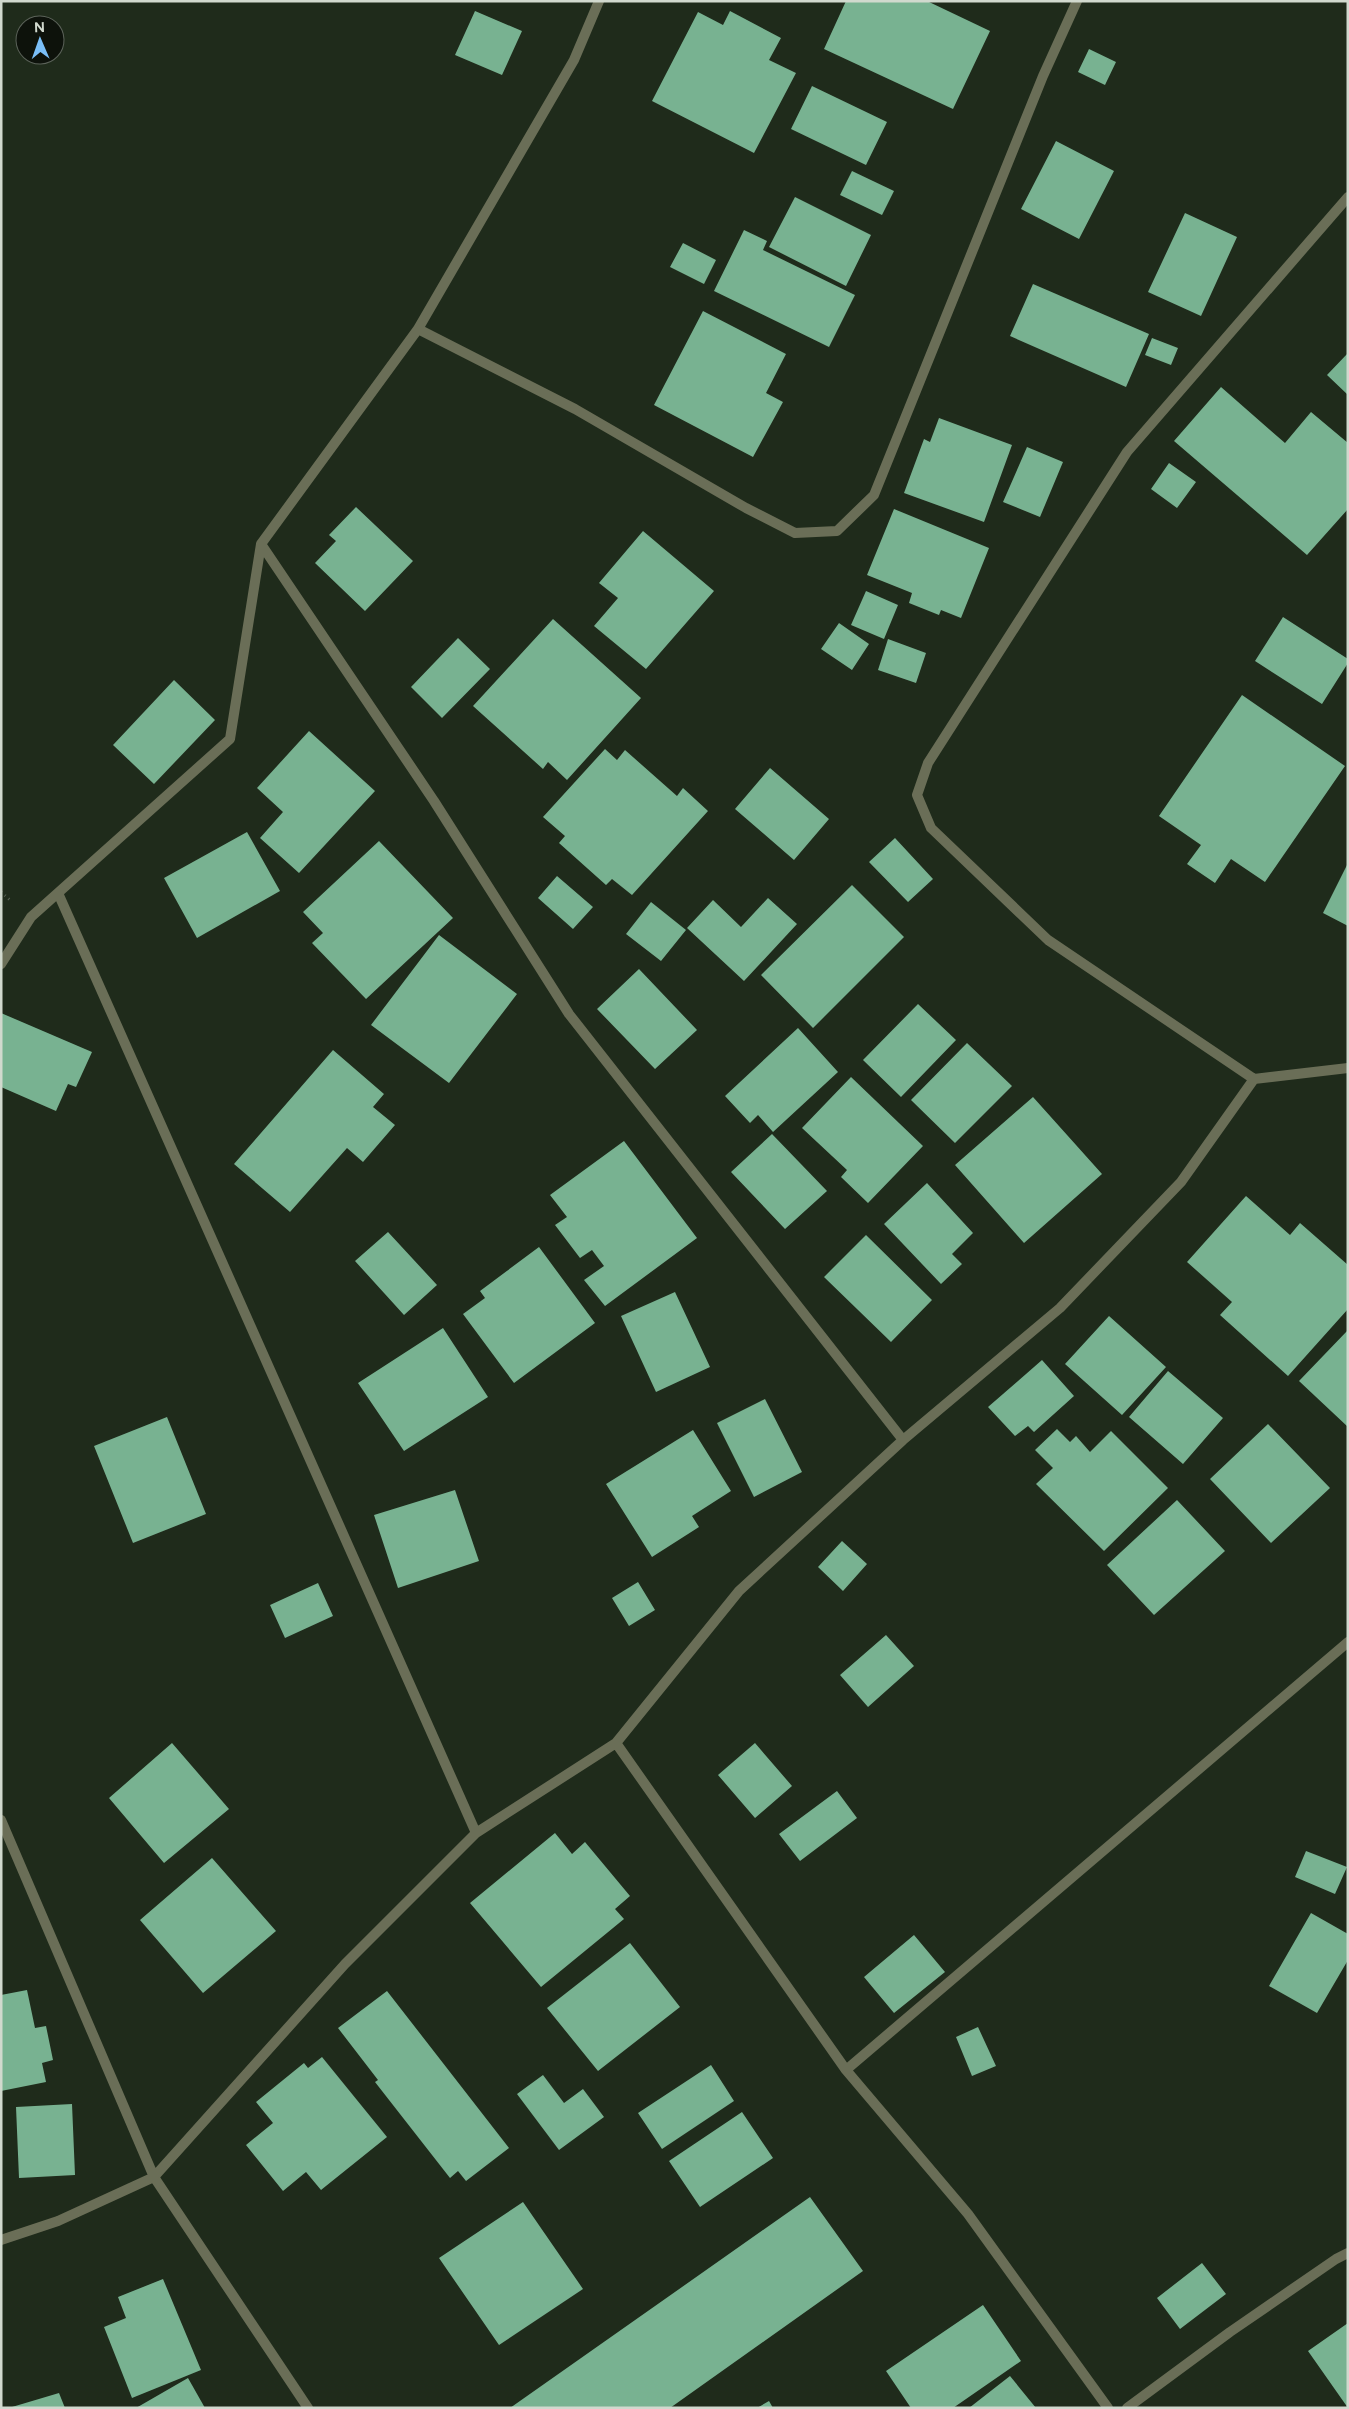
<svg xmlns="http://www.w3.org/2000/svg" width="1349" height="2409" viewBox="0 0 1349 2409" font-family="Figtree,sans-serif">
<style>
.building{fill:#78b291}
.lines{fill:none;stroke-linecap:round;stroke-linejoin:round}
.path{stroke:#576254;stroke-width:3;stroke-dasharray:1 4;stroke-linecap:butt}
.street{stroke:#6a6e57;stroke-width:10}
</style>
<rect width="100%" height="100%" fill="#1f2b1b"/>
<path class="building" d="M 846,1 L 927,1 L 990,31 L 953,109 L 824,49 Z
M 475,11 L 522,31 L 502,75 L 455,55 Z
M 730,11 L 781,38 L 769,60 L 796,73 L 754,153 L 652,101 L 698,12 L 723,25 Z
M 1089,49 L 1116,62 L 1105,85 L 1078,72 Z
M 812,86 L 887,122 L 866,165 L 791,129 Z
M 1056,141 L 1114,171 L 1079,239 L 1021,209 Z
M 852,171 L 894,191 L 882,215 L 840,195 Z
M 795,197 L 871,235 L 846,286 L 769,247 Z
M 1185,213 L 1237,237 L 1201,316 L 1148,292 Z
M 744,230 L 767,241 L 763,250 L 855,295 L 829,347 L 714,291 Z
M 683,243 L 716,260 L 704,284 L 670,267 Z
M 1033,284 L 1149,334 L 1126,387 L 1010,336 Z
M 703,311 L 786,354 L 766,393 L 783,402 L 753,457 L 654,405 Z
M 1152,338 L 1178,348 L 1171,365 L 1145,355 Z
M 1348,353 L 1348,395 L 1327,375 Z
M 1221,387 L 1285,443 L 1311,412 L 1348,443 L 1348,509 L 1307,555 L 1174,441 Z
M 939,418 L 1012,445 L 984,522 L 904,493 L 924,439 L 930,442 Z
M 1027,447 L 1063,462 L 1040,517 L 1003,502 Z
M 1169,463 L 1196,482 L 1177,508 L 1151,489 Z
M 356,507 L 413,561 L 365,611 L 315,563 L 336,541 L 329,535 Z
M 894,509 L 989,548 L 961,618 L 941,610 L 939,615 L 909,603 L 912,593 L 867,575 Z
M 643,531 L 714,591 L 646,669 L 594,626 L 618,598 L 599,583 Z
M 866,591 L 898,605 L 884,639 L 851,625 Z
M 1283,617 L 1348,659 L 1348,663 L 1322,704 L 1255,661 Z
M 553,619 L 641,698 L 567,780 L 548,762 L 543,769 L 473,706 Z
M 839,623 L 869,644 L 852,670 L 821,649 Z
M 458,638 L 490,669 L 442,718 L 411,687 Z
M 888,639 L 926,653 L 916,683 L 878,670 Z
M 174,680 L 215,720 L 154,784 L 113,745 Z
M 1242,695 L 1345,766 L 1265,882 L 1231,859 L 1215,883 L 1187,864 L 1201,845 L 1159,816 Z
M 309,731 L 375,791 L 299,873 L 260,838 L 283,812 L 257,788 Z
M 605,749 L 617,760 L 625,750 L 677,796 L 683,788 L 708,811 L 632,895 L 612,879 L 606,885 L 559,843 L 565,836 L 543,817 Z
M 770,768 L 829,819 L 794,860 L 735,809 Z
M 247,832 L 280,891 L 197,938 L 164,878 Z
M 895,838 L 933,879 L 908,902 L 869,862 Z
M 379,841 L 453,918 L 366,999 L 312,943 L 323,933 L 303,912 Z
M 1348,863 L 1348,926 L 1323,913 Z
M 557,876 L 593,907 L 573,929 L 538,898 Z
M 852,885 L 904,937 L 813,1028 L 761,975 Z
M 768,898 L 797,924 L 744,981 L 687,928 L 713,900 L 741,927 Z
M 651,902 L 686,930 L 661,961 L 626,934 Z
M 439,935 L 517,994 L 449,1083 L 371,1025 Z
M 639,969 L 697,1030 L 655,1069 L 597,1009 Z
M 918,1004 L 956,1040 L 901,1097 L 863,1060 Z
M 1,1013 L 92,1052 L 76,1087 L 68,1084 L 56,1111 L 1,1087 Z
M 798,1028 L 838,1072 L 773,1132 L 758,1115 L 750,1123 L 725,1096 Z
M 967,1043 L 1012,1086 L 955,1143 L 911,1100 Z
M 333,1050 L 384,1094 L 373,1107 L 395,1125 L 363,1162 L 347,1148 L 290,1212 L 234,1164 Z
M 851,1077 L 923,1146 L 868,1203 L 841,1177 L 847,1170 L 802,1128 Z
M 1033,1097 L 1102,1174 L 1024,1243 L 955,1165 Z
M 772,1134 L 827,1191 L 785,1229 L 731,1172 Z
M 624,1141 L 697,1238 L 605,1306 L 584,1280 L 604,1266 L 592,1250 L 580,1258 L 555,1225 L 567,1217 L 550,1195 Z
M 927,1183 L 973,1233 L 952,1254 L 962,1264 L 941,1284 L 884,1224 Z
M 1246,1196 L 1290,1235 L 1300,1223 L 1348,1265 L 1348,1309 L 1288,1376 L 1220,1315 L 1232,1302 L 1187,1262 Z
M 388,1232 L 437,1285 L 404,1315 L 355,1261 Z
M 866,1235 L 932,1300 L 891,1342 L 824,1277 Z
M 539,1247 L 595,1323 L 514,1383 L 463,1314 L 485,1298 L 480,1291 Z
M 675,1292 L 710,1367 L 656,1392 L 621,1316 Z
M 1109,1316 L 1166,1367 L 1122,1415 L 1065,1364 Z
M 443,1328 L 488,1397 L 404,1451 L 358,1383 Z
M 1348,1330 L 1348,1427 L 1299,1381 Z
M 1042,1360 L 1074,1396 L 1034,1432 L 1028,1426 L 1015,1436 L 988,1407 Z
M 1168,1371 L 1223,1418 L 1183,1464 L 1129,1417 Z
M 765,1399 L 802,1472 L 754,1497 L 717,1423 Z
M 167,1417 L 206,1514 L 133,1543 L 94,1446 Z
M 1268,1424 L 1330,1488 L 1271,1543 L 1210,1479 Z
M 1057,1429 L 1070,1442 L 1076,1436 L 1090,1452 L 1111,1431 L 1168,1488 L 1104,1551 L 1036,1484 L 1053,1468 L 1035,1450 Z
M 693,1430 L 731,1491 L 692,1516 L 699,1527 L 652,1557 L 606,1484 Z
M 455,1490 L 479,1561 L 398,1588 L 374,1515 Z
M 1177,1500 L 1225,1551 L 1154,1615 L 1107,1565 Z
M 842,1541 L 867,1564 L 843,1591 L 818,1567 Z
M 638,1582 L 655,1610 L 629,1626 L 612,1598 Z
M 318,1583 L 333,1616 L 285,1638 L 270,1605 Z
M 886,1635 L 914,1666 L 868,1707 L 840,1675 Z
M 172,1743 L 229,1809 L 164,1863 L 109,1798 Z
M 755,1743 L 792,1786 L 755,1818 L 718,1775 Z
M 837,1791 L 857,1818 L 800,1861 L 779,1834 Z
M 555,1833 L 572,1854 L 585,1842 L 630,1896 L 615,1909 L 624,1919 L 541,1987 L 470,1903 Z
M 1306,1851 L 1347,1867 L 1335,1894 L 1295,1877 Z
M 212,1858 L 276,1931 L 203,1993 L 140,1920 Z
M 1311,1913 L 1348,1934 L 1348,1960 L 1317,2013 L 1269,1986 Z
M 914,1935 L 945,1972 L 894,2013 L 864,1977 Z
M 630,1943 L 680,2007 L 598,2071 L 547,2008 Z
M 27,1990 L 35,2028 L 46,2026 L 53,2060 L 42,2063 L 46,2082 L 1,2091 L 1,1995 Z
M 387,1991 L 509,2148 L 466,2181 L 458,2171 L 450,2178 L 375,2082 L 378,2080 L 338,2028 Z
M 978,2027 L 996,2066 L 972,2076 L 956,2037 Z
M 322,2057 L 387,2137 L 321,2190 L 306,2172 L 283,2191 L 246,2145 L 273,2123 L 256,2102 L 304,2063 L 308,2068 Z
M 711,2065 L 734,2101 L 662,2149 L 638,2113 Z
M 543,2075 L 564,2103 L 583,2089 L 604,2117 L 559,2150 L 517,2094 Z
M 72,2104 L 75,2175 L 19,2178 L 16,2107 Z
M 742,2112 L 773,2158 L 700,2207 L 669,2161 Z
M 810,2197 L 863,2271 L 670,2408 L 510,2408 Z
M 523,2202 L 583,2289 L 499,2345 L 439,2258 Z
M 1202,2263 L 1226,2294 L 1180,2329 L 1157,2298 Z
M 163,2279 L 201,2370 L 132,2398 L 104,2327 L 126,2318 L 118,2297 Z
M 983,2305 L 1021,2361 L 953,2408 L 911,2408 L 886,2371 Z
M 1348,2323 L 1348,2408 L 1308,2351 Z
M 1010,2376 L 1036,2408 L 969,2408 Z
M 188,2378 L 205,2408 L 136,2408 Z
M 59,2393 L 65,2408 L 12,2408 L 12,2407 Z
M 769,2401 L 773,2408 L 757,2408 Z"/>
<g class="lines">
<path class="path" d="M 1,892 L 10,900"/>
<path class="street" d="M 1348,197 L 1127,452 L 928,763 L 917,795 L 931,828 L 1048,940 L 1254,1079 L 1348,1068
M 418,329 L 575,409 L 746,508 L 795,533 L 837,531 L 874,495 L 1043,76 L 1077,1
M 261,544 L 434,801 L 569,1014 L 903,1440
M 58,893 L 476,1833
M 1,964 L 31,917 L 230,739 L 261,544 L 418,329 L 574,60 L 599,1
M 616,1743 L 846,2070 L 968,2214 L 1108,2408
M 1,1820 L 154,2177 L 308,2408
M 846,2070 L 1348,1642
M 1,2240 L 58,2221 L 154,2177 L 345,1964 L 476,1833 L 616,1743 L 739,1591 L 903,1440 L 1060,1308 L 1181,1182 L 1254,1079
M 1127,2408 L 1230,2332 L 1336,2259 L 1348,2253"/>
</g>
<rect width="1349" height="2409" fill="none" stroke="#d1d9ce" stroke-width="5"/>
<g transform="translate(40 40) rotate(358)"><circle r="24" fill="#0d120b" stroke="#5b6259"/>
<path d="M0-4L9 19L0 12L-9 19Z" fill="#7abff8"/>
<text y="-8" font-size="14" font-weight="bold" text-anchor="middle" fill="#d1d9ce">N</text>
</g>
</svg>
